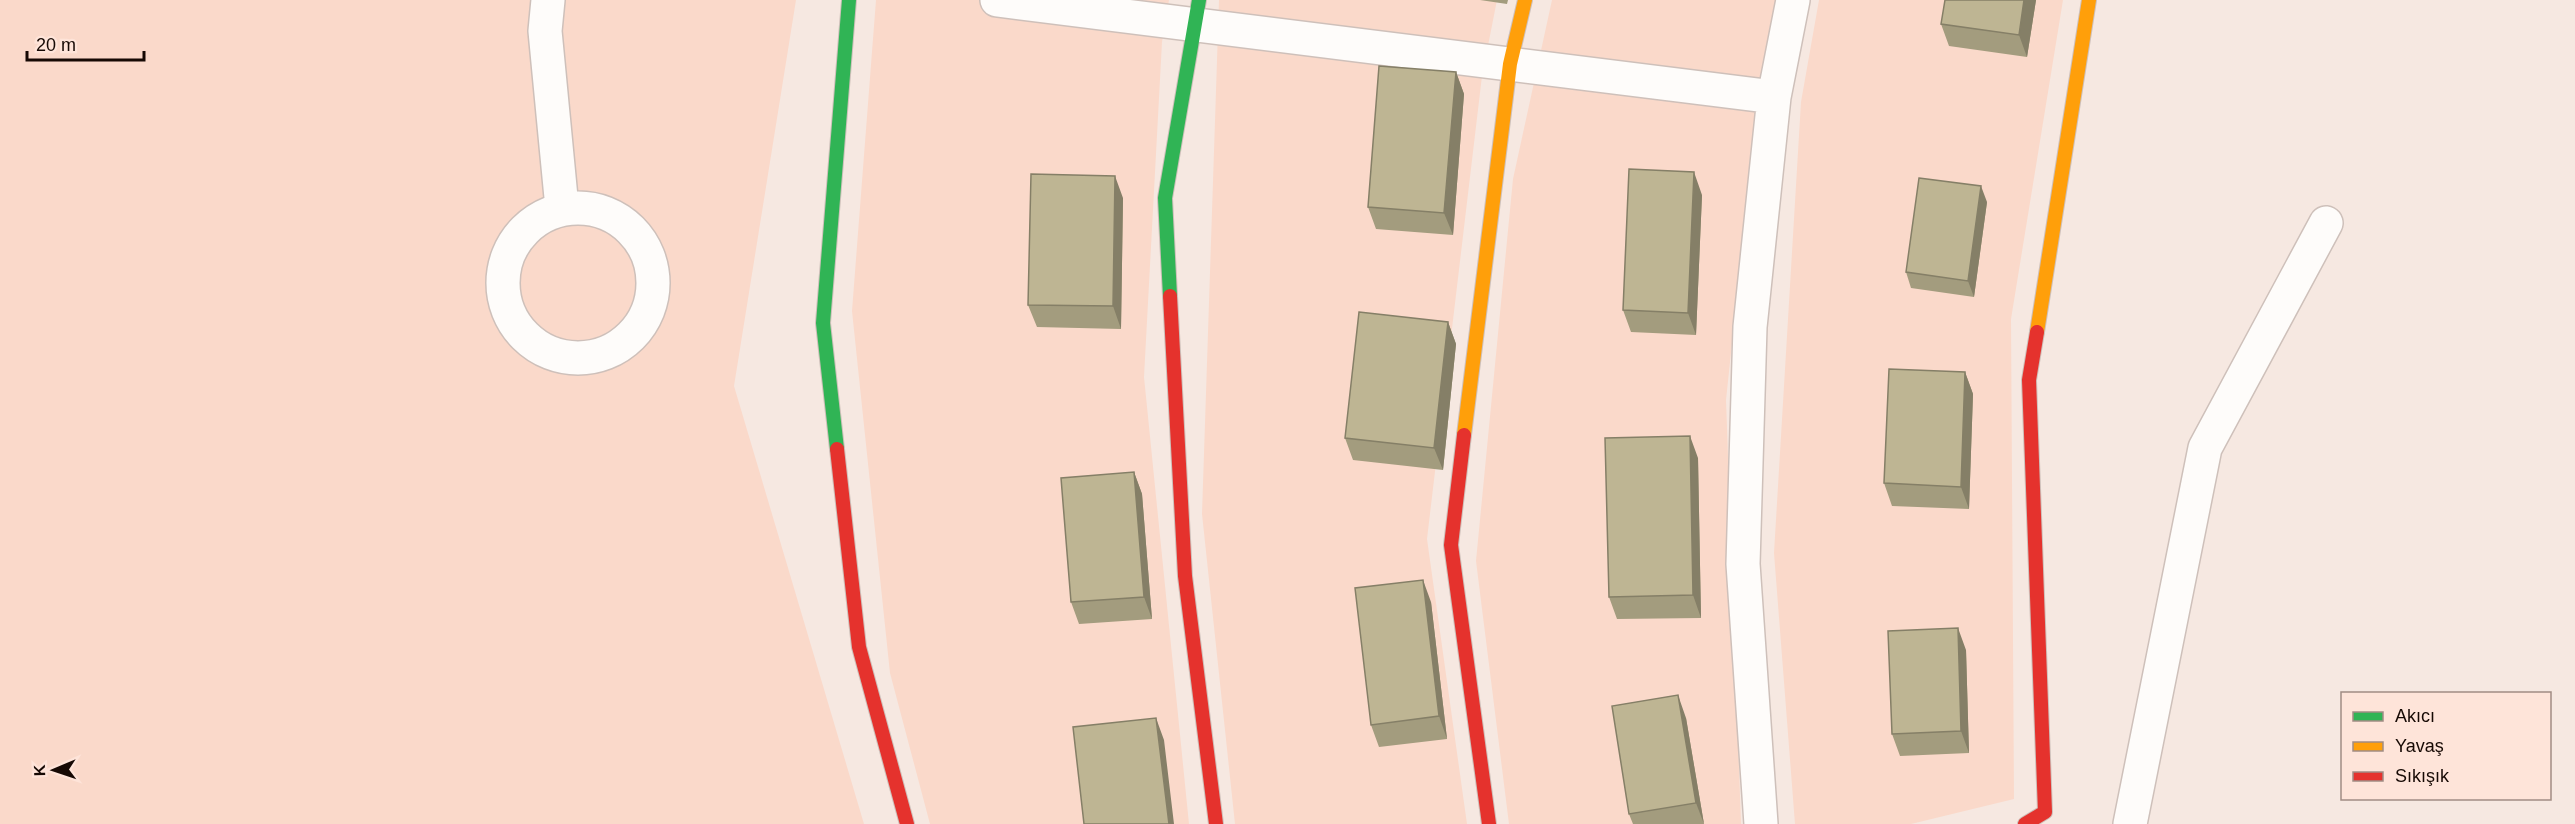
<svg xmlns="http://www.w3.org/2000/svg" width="2575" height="824" viewBox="0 0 2575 824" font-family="Arial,sans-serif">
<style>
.green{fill:#fad9ca}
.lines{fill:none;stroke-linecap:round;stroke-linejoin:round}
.street-casing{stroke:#cec0ba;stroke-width:36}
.fast-casing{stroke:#cec0ba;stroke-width:16}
.slow-casing{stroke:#cec0ba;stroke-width:16}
.jam-casing{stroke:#cec0ba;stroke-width:16}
.street{stroke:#fefcfa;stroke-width:33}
.fast{stroke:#30b455;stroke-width:14}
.slow{stroke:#ff9f0a;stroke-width:14}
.jam{stroke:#e5322d;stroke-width:14}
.wall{fill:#a39c7e}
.shaded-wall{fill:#857f67}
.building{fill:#beb593;stroke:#857f67;stroke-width:1.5}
</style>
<rect width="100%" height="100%" fill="#f6e8e1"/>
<path class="green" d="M 0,0 L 796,0 L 734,386 L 864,824 L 0,824 Z
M 876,0 L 1169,0 L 1162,42 L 1144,377 L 1189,824 L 930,824 L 890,673 L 852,311 Z
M 1219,0 L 1497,0 L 1482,76 L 1427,539 L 1467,824 L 1235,824 L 1202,514 Z
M 1552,0 L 1778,0 L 1756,116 L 1726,400 L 1741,824 L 1509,824 L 1476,561 L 1513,179 Z
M 1819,0 L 2063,0 L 2011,319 L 2014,799 L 1911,824 L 1795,824 L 1774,553 L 1801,102 Z"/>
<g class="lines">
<g class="street-casing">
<path id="street" d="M 548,0 L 545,31 L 562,208
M 997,0 L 1774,97
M503 283a75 75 0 1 1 150 0a75 75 0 1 1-150 0Z
M 1761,824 L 1743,564 L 1750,327 L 1774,97 L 1793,0
M 2130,824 L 2205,448 L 2326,223"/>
</g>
<g class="fast-casing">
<path id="fast" d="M 1170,296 L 1165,198 L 1199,0
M 837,449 L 823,323 L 849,0"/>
</g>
<g class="slow-casing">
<path id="slow" d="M 2037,332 L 2089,0
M 1464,435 L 1510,64 L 1525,0"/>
</g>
<g class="jam-casing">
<path id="jam" d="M 1170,296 L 1185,576 L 1216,824
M 1464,435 L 1451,545 L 1489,824
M 837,449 L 859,647 L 907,824
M 2025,824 L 2045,812 L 2029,380 L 2037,332"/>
</g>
<use href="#street" class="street"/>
<use href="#fast" class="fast"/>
<use href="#slow" class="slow"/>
<use href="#jam" class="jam"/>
</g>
<path class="wall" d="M 1480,0 L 1508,0 L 1507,4 Z
M 1945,0 L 2036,0 L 2027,57 L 1949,46 L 1941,24 Z
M 1456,72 L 1464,94 L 1453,235 L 1376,229 L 1368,207 Z
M 1702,195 L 1696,335 L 1631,332 L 1623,310 Z
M 1123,198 L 1121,329 L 1037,327 L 1028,305 Z
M 1987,202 L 1974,297 L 1911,288 L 1906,272 Z
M 1448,322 L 1456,344 L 1443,470 L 1353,460 L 1345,438 Z
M 1965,372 L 1973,394 L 1969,509 L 1892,506 L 1884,483 Z
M 1698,458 L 1701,618 L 1617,619 L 1609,597 Z
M 1134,472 L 1142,494 L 1152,619 L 1079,624 L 1071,602 Z
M 1431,602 L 1447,739 L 1379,747 L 1371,725 Z
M 1966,650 L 1969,753 L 1900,756 L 1892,734 Z
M 1686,718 L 1704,824 L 1633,824 L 1629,814 Z"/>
<path class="shaded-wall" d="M 2024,0 L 2036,0 L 2027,57 L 2019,35 Z
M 1456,72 L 1464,94 L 1453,235 L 1444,213 Z
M 1694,172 L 1702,195 L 1696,335 L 1688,313 Z
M 1115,176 L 1123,198 L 1121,329 L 1113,306 Z
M 1981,186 L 1987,202 L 1974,297 L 1968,281 Z
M 1448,322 L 1456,344 L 1443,470 L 1434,448 Z
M 1965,372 L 1973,394 L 1969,509 L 1961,487 Z
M 1690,436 L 1698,458 L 1701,618 L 1693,595 Z
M 1134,472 L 1142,494 L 1152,619 L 1144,597 Z
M 1423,580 L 1431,602 L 1447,739 L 1439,716 Z
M 1958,628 L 1966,650 L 1969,753 L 1961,731 Z
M 1678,695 L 1686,718 L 1704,824 L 1696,803 Z
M 1156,718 L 1164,740 L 1174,824 L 1169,824 Z"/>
<path class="building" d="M 1945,0 L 2024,0 L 2019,35 L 1941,24 Z
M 1379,66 L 1456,72 L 1444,213 L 1368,207 Z
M 1629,169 L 1694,172 L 1688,313 L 1623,310 Z
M 1031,174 L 1115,176 L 1113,306 L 1028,305 Z
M 1919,178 L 1981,186 L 1968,281 L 1906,272 Z
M 1359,312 L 1448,322 L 1434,448 L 1345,438 Z
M 1889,369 L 1965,372 L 1961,487 L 1884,483 Z
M 1690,436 L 1693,595 L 1609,597 L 1605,438 Z
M 1134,472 L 1144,597 L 1071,602 L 1061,478 Z
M 1423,580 L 1439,716 L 1371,725 L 1355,588 Z
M 1958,628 L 1961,731 L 1892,734 L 1888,631 Z
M 1678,695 L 1696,803 L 1629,814 L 1612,706 Z
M 1156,718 L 1169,824 L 1084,824 L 1073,727 Z"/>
<rect x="2341" y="692" width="210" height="108" fill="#fee4d9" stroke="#a18c84" stroke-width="1.5"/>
<rect x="2353" y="712" width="30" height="9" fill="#30b455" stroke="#a18c84" stroke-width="1.5"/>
<text x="2395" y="722" font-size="18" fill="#160904">Akıcı</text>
<rect x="2353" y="742" width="30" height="9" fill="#ff9f0a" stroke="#a18c84" stroke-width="1.5"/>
<text x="2395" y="752" font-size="18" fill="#160904">Yavaş</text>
<rect x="2353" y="772" width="30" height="9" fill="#e5322d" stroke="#a18c84" stroke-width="1.5"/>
<text x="2395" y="782" font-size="18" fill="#160904">Sıkışık</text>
<g transform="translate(54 770) rotate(268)" stroke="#fee4d9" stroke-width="4.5" paint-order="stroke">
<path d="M0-4.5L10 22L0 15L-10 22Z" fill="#160904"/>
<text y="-9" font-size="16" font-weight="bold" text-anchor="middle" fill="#160904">K</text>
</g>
<path d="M27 51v9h117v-9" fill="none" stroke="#160904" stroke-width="3"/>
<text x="36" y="51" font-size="18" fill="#160904" stroke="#fee4d9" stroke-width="4.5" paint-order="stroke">20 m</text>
</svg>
